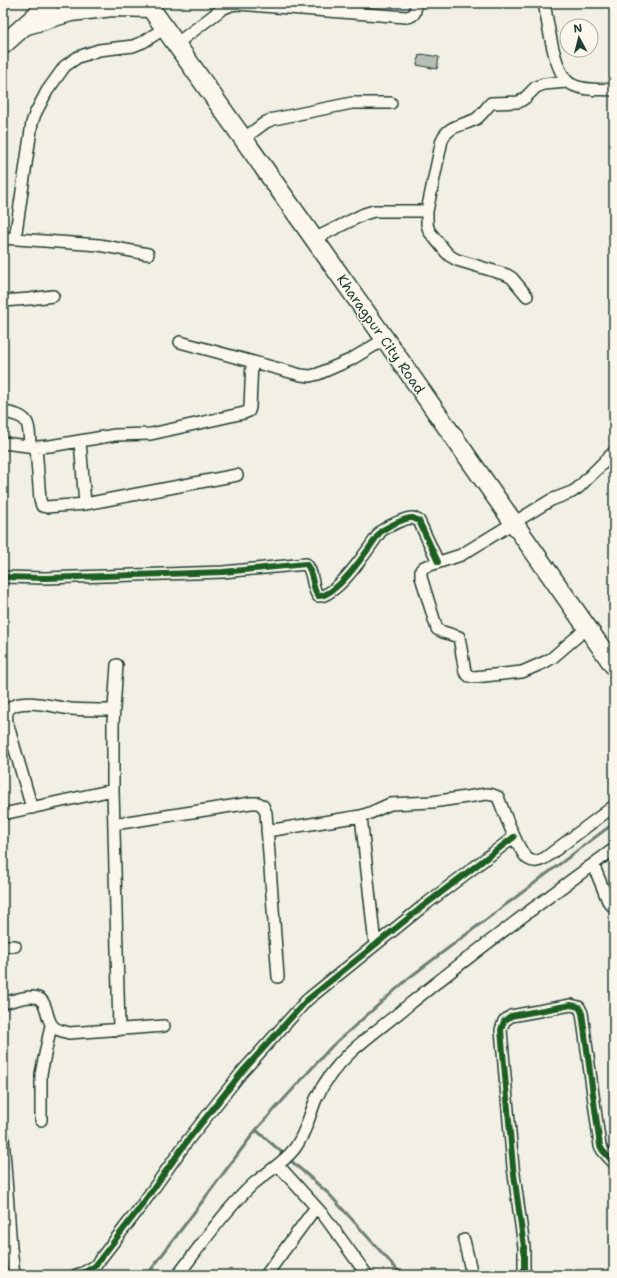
<svg xmlns="http://www.w3.org/2000/svg" width="617" height="1278" viewBox="0 0 617 1278" font-family="'Shantell Sans',sans-serif">
<style>
.lines{fill:none;stroke-linecap:round;stroke-linejoin:round}
.stream{stroke:#6e7f75;stroke-width:3}
.building{fill:#b7beb3;stroke:#1f3d34}
.street-casing{stroke:#1f3d34;stroke-width:14}
.secondary-casing{stroke:#1f3d34;stroke-width:19}
.primary-casing{stroke:#1f3d34;stroke-width:21}
.street{stroke:#fbf7ec;stroke-width:11}
.secondary{stroke:#fbf7ec;stroke-width:16}
.primary{stroke:#fbf7ec;stroke-width:18}
.cycleway-casing{stroke:#fbf7ec;stroke-width:8}
.cycleway{stroke:#1b5e20;stroke-width:6}
.labels{text-anchor:middle;dominant-baseline:central;stroke-width:3;stroke-linejoin:round;paint-order:stroke}
.street-label{font-size:14px;fill:#1f3d34;stroke:#fbf7ec}
</style>
<rect width="100%" height="100%" fill="#f2f0e5"/>
<filter id="ink" filterUnits="userSpaceOnUse"><feTurbulence type="fractalNoise" baseFrequency=".025" numOctaves="2"/><feDisplacementMap in="SourceGraphic" scale="8" xChannelSelector="R" yChannelSelector="G"/><feConvolveMatrix kernelMatrix="1 2 1 2 8 2 1 2 1" color-interpolation-filters="sRGB"/></filter>
<g filter="url(#ink)">
<g class="lines">
<path class="stream" d="M 256,1130 L 285,1155
M 289,1159 L 329,1194 L 402,1275
M 147,1275 L 256,1130 L 332,1046 L 410,977 L 614,823"/>
</g>
<path class="building" d="M 422,54 L 439,57 L 437,69 L 417,65 L 419,55 L 422,56 Z"/>
<g class="lines">
<g class="street-casing">
<path id="street" d="M 544,3 C 548,22 554,75 571,84 C 583,91 601,89 614,90
M 176,44 L 222,9 L 231,5 L 237,4 L 406,17 C 416,16 415,12 416,3
M 243,139 L 266,122 L 274,119 L 352,103 L 391,103
M 3,238 L 99,245 L 148,254
M 15,239 L 32,123 L 35,114 L 47,91 L 65,66 L 78,57 L 99,50 L 133,46 L 143,42 L 165,28
M 314,239 L 364,214 L 374,211 L 427,211
M 527,296 L 512,278 L 507,275 L 457,260 L 450,256 L 446,252 L 429,231 L 427,224 L 427,211 L 442,140 C 448,125 463,126 476,119 C 482,115 486,108 491,103 L 519,102 L 525,98 L 536,87 L 544,84 L 567,82
M 3,301 L 29,299 L 53,296
M 180,342 L 301,375 L 310,376 L 318,374 L 350,360 L 385,339
M 3,412 C 29,416 29,421 30,446
M 80,441 L 85,504
M 3,443 L 36,447 L 50,446 L 115,435 L 151,434 L 244,413 L 249,411 L 250,407 L 252,362
M 36,447 L 40,500 L 42,506 L 46,507 L 85,504 L 237,475
M 3,577 L 46,578 L 223,572 L 306,564 C 314,572 311,587 318,596 C 338,597 370,546 381,531 C 387,527 406,517 413,518 C 415,519 417,520 419,521 L 438,562
M 587,628 L 552,658 L 545,662 L 522,672 L 474,677 L 469,676 L 465,672 L 459,637 L 443,632 L 437,629 L 421,577 L 421,570 L 424,567 L 461,555 L 551,500 L 572,492 L 578,488 L 614,452
M 117,665 L 113,723 L 113,790 L 119,1030
M 32,808 L 7,722 C 6,715 6,710 13,706 C 28,699 55,707 71,709 C 85,710 100,710 114,710
M 3,814 L 113,790
M 361,816 L 375,945
M 114,824 L 251,803 L 258,803 L 263,806 L 266,813 L 278,977
M 267,831 L 361,816 L 370,813 L 390,804 L 432,802 L 487,794 L 493,795 L 498,797 C 503,810 519,853 528,859 C 534,863 539,861 545,858 L 614,806
M 593,864 L 608,901 L 614,908
M 3,946 L 15,946
M 3,1003 C 12,1001 22,997 31,997 C 49,996 44,1015 52,1025 C 55,1030 63,1031 69,1033 L 164,1026
M 41,1120 L 41,1074 L 51,1025
M 3,1137 L 11,1248 L 14,1275
M 278,1165 L 325,1217 L 367,1275
M 464,1240 L 472,1275
M 76,1275 L 83,1273 L 95,1266 L 139,1209 L 188,1140 L 242,1072 L 307,1000 L 422,907 L 514,837
M 178,1275 C 201,1245 223,1213 251,1186 C 265,1173 283,1164 295,1148 C 306,1133 309,1116 316,1099 C 324,1081 338,1064 353,1050 C 371,1034 392,1019 411,1003 C 477,950 545,899 614,849
M 266,1275 L 316,1207
M 524,1275 L 524,1247 L 513,1167 L 501,1030 L 504,1021 L 511,1016 L 571,1005 L 579,1007 L 582,1013 L 600,1146 L 603,1151 L 614,1163"/>
</g>
<g class="secondary-casing">
<path id="secondary" d="M 24,27 L 71,13 L 113,8 L 151,9"/>
</g>
<g class="primary-casing">
<path id="primary" d="M 147,3 L 385,339 L 614,666
M 3,45 L 50,3"/>
</g>
<use href="#street" class="street"/>
<use href="#secondary" class="secondary"/>
<use href="#primary" class="primary"/>
<g class="cycleway-casing">
<path id="cycleway" d="M 3,577 L 46,578 L 223,572 L 306,564 C 314,572 311,587 318,596 C 338,597 370,546 381,531 C 387,527 406,517 413,518 C 415,519 417,520 419,521 L 438,562
M 76,1275 L 83,1273 L 95,1266 L 139,1209 L 188,1140 L 242,1072 L 307,1000 L 422,907 L 514,837
M 524,1275 L 524,1247 L 513,1167 L 501,1030 L 504,1021 L 511,1016 L 571,1005 L 579,1007 L 582,1013 L 600,1146 L 603,1151 L 614,1163"/>
</g>
<use href="#cycleway" class="cycleway"/>
</g>
</g>
<g class="labels">
<g class="street-label">
<text transform="translate(381 334) rotate(55)">Kharagpur City Road</text>
</g>
</g>
<rect width="617" height="1278" fill="none" stroke="#fbf7ec" stroke-width="16"/>
<rect x="8" y="8" width="601" height="1262" fill="none" stroke="#1f3d34" stroke-width="1.5" filter="url(#ink)"/>
<g transform="translate(579 38) rotate(353)"><circle r="19" fill="#fbf7ec" stroke="#a3ada2"/>
<path d="M0-3L7 15L0 10L-7 15Z" fill="#1f3d34"/>
<text y="-6" font-size="11" font-weight="bold" text-anchor="middle" fill="#1f3d34">N</text>
</g>
</svg>
